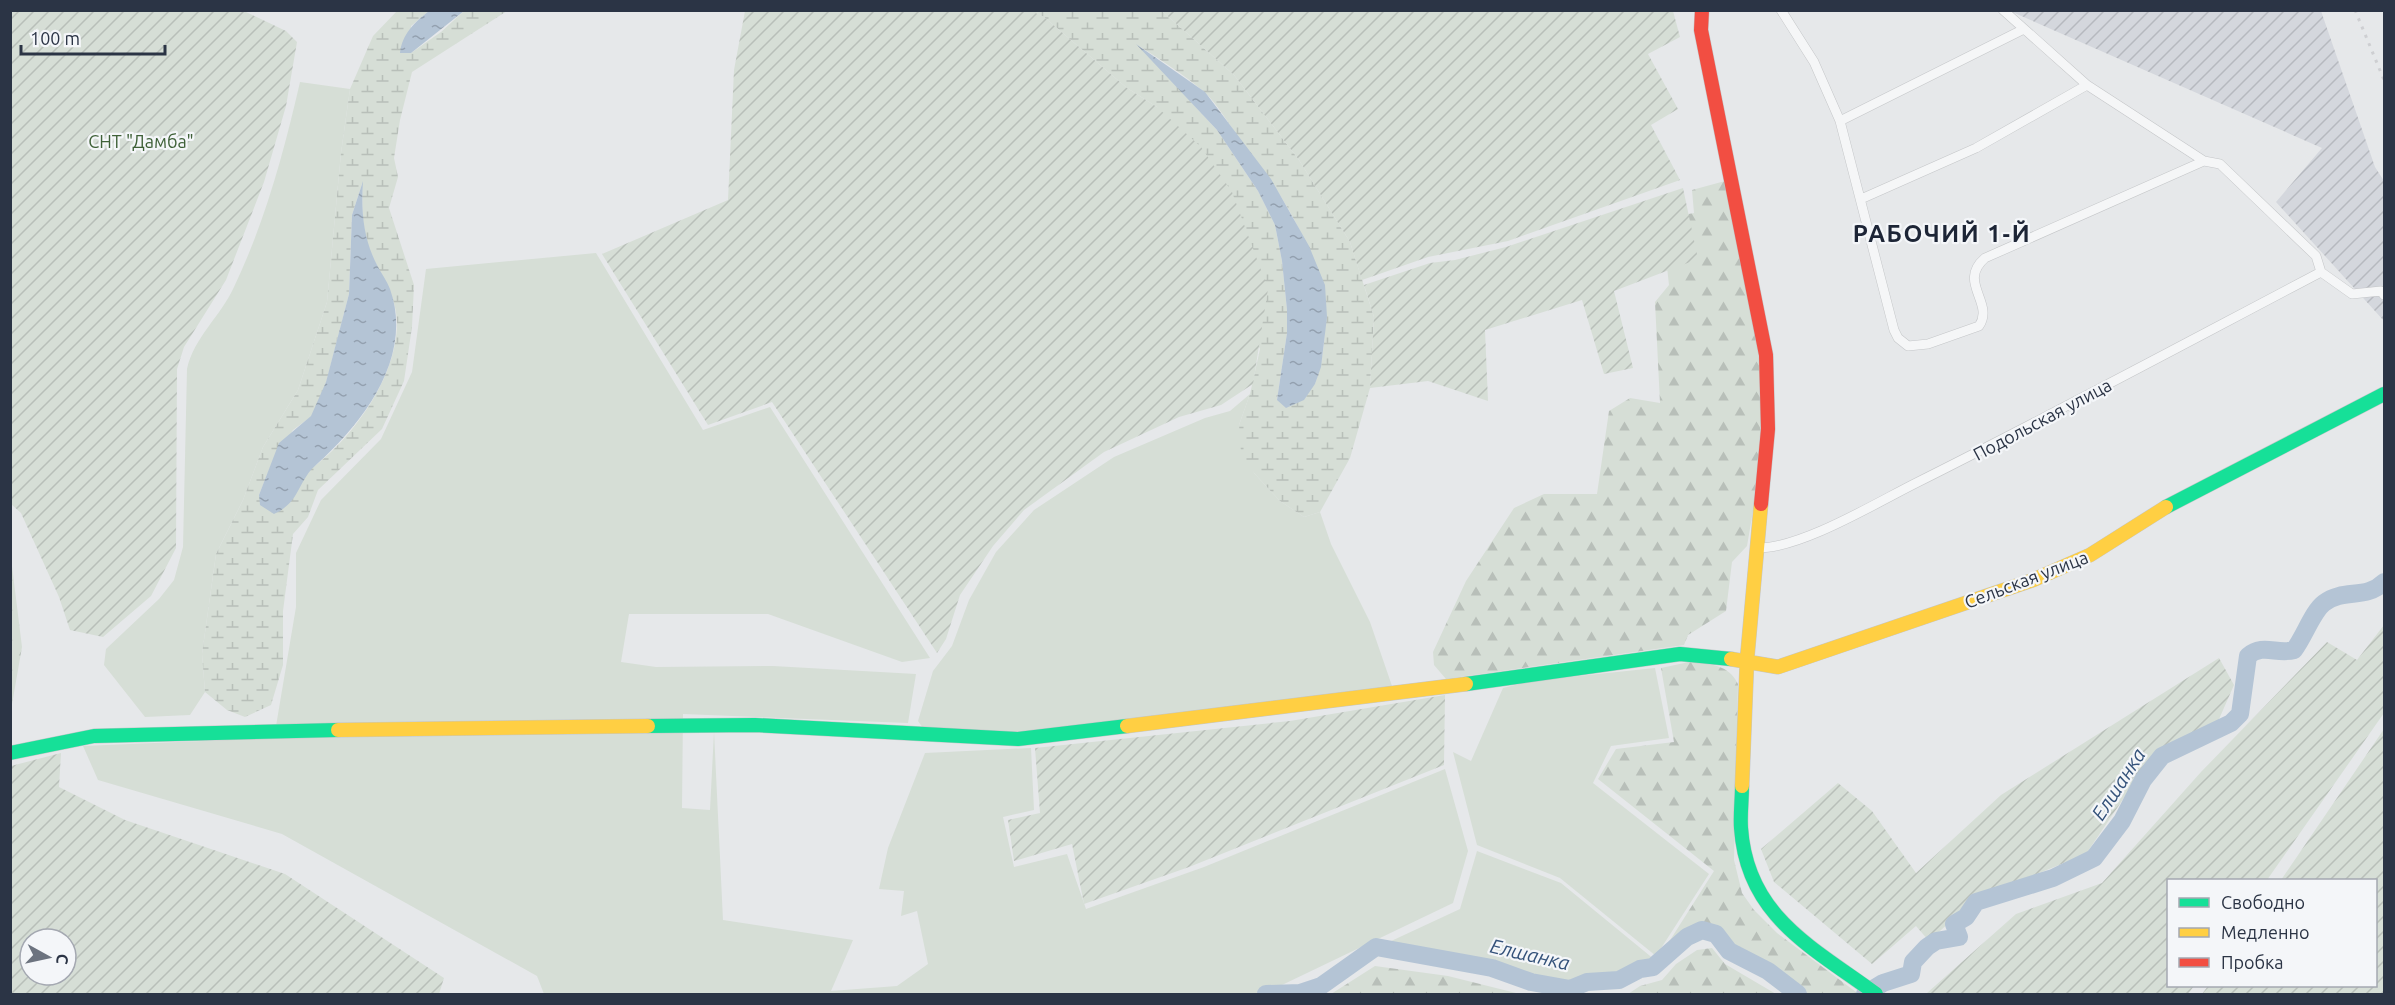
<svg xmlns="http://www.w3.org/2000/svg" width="2395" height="1005" viewBox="0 0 2395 1005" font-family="Ubuntu,sans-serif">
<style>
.industrial{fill:url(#industrial-furrows)}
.grass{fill:#d6ded6}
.forest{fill:url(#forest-firs)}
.wetland{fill:url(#wetland-marsh);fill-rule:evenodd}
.garden{fill:url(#garden-furrows);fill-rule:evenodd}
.water{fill:url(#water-ripples)}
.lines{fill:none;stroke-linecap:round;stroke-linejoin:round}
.river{stroke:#b4c4d5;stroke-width:18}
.street-casing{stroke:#c4c6c8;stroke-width:10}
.fast-casing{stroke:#c4c6c8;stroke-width:15}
.slow-casing{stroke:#c4c6c8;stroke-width:15}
.jam-casing{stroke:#c4c6c8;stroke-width:15}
.street{stroke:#f5f6f7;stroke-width:9}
.fast{stroke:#16e098;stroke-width:14}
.slow{stroke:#ffcf43;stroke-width:14}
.jam{stroke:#f24e42;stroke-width:14}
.rail{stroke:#cecfd2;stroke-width:3;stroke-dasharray:3 6;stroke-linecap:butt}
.labels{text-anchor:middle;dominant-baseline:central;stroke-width:4.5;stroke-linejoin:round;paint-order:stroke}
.park-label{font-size:18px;fill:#3f6138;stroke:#f4f6f9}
.street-label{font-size:18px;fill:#2b3445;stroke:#f4f6f9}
.water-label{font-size:20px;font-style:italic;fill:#34527a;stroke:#f4f6f9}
.district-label{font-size:24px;font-weight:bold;letter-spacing:1.5px;fill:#1d2536;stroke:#f4f6f9}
</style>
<defs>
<pattern id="industrial-furrows" width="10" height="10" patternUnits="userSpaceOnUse" patternTransform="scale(1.5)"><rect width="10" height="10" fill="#d4d7dd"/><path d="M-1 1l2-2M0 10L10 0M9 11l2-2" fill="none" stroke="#b6b9bf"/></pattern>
<pattern id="forest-firs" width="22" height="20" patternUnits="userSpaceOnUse" patternTransform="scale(1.5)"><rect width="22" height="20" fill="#d6ded6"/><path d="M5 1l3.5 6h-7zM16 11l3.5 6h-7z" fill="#b8bfb9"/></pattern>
<pattern id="wetland-marsh" width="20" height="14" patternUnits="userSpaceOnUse" patternTransform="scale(1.5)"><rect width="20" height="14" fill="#d6ded6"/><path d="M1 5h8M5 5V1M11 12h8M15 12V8" fill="none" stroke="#b8bfb9"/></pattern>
<pattern id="garden-furrows" width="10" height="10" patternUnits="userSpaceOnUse" patternTransform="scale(1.5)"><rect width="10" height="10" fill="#d6ded6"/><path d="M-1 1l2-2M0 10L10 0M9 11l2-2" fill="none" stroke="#b8bfb9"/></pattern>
<pattern id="water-ripples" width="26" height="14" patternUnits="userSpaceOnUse" patternTransform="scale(1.5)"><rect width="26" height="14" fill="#b4c4d5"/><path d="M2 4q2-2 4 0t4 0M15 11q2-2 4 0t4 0" fill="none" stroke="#93a0af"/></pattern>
</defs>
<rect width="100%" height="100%" fill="#e6e8ea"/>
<path class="industrial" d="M 2010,11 L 2321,11 L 2375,167 L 2384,181 L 2384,321 L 2276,202 L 2322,148 Z"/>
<path class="grass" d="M 300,82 L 350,89 L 341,153 L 327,302 L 298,390 L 263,447 L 243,500 L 216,554 L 202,654 L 205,692 L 190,715 L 145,717 L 104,665 L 106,649 L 159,599 L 174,580 L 183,547 L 187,369 C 194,337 221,316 234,287 C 265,222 284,152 300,82 Z
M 596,253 L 703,430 L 770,407 L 930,658 L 902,662 L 768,614 L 629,614 L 621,662 L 656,667 L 773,666 L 916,674 L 908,723 L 683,714 L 682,808 L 710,810 L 714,732 L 723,920 L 853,940 L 831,991 L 897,986 L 928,964 L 917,911 L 901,916 L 904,891 L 879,889 L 888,848 L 925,753 L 1031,748 L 1034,810 L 1003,817 L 1014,867 L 1067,854 L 1086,909 L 1204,867 L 1445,769 L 1468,851 L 1453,903 L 1263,994 L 544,994 L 537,976 L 282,834 L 98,780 L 83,746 L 274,738 L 296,607 L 296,553 L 321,500 L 381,439 L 412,372 L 426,269 Z
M 1250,394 L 1239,425 L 1254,473 L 1280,501 L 1304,517 L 1320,512 L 1331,544 L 1370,622 L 1392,686 L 1266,707 L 1015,732 L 923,728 L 918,721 L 933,671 L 952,646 L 969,600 L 996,552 L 1034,510 L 1114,457 L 1205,418 L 1230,411 Z
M 1655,668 L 1669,738 L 1611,746 L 1593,783 L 1709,874 L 1656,956 L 1560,878 L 1477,845 L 1453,752 L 1471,761 L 1503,688 L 1531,681 Z
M 1477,851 L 1561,883 L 1655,960 L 1659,968 C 1607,988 1562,1005 1509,977 L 1374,949 L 1460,909 Z"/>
<path class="forest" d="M 1725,181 L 1758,349 L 1762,415 L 1753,511 L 1747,546 L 1732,562 L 1726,611 L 1688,635 L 1684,645 L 1446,679 L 1434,665 L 1433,652 L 1466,581 L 1514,508 L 1544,494 L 1597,494 L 1609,411 L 1630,398 L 1660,403 L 1655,302 L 1669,285 L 1663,231 L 1672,217 L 1694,213 L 1692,190 Z
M 11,558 L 22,647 L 11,710 L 10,710 Z
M 1689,662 C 1709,664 1729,664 1738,684 L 1734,860 L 1742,893 L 1754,910 L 1777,933 L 1856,992 L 1854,994 L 1793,994 L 1774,980 L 1732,956 L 1722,943 L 1707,935 L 1685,945 L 1661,964 L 1660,956 L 1714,871 L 1598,779 L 1616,749 L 1674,742 L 1661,668 Z
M 1712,948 L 1725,964 L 1776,994 L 1628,994 L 1640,986 L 1662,980 L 1676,964 L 1697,950 Z
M 1375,966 L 1448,976 L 1520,994 L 1331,994 Z"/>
<path class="wetland" d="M 397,11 L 429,11 L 411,26 L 411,53 L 441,32 L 464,11 L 507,11 L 412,72 L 400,120 L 394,158 L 398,177 L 389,208 L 414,285 L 412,327 L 404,381 L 382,429 L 318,490 L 308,517 L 293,534 L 283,611 L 283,665 L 271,705 L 245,717 L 227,710 L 205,692 L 202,654 L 216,554 L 243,500 L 263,447 L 298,390 L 327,302 L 341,153 L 350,89 L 373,36 ZM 362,184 C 363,202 361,221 366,239 C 374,268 397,292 397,323 C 397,378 351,441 308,471 C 294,481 275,488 259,495 L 273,460 L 293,430 L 312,416 L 326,383 L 349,294 L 352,215 Z
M 1029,11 L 1162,11 L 1234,75 L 1299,160 L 1350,242 L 1374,317 L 1370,388 L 1350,458 L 1320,512 L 1304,517 L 1280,501 L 1254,473 L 1241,452 L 1239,425 L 1250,394 L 1260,349 L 1157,107 L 1127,88 L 1044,17 ZM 1139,46 C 1161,60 1183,74 1203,91 C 1217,103 1228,123 1239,138 C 1294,208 1347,292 1315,384 L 1277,400 L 1287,333 L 1287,310 L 1282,261 L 1275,225 L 1258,191 L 1217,130 Z"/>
<path class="garden" d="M 11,10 L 244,11 L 286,31 L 297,42 L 286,106 L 264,182 L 226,280 L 184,347 L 177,369 L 176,548 L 151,596 L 103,637 L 70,630 L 59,597 L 21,513 L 11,504 Z
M 745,11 L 1029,10 L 1044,17 L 1127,88 L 1157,107 L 1201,147 L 1232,192 L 1268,289 L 1253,384 L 1221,405 L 1179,417 L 1104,452 L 1024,510 L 993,546 L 960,595 L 946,639 L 937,653 L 772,402 L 708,425 L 602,254 L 728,200 L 734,70 Z
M 1162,11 L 1673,11 L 1680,37 L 1648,54 L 1678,109 L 1651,125 L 1680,180 L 1508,241 L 1428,257 L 1362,280 L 1350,242 L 1299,160 L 1234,75 Z
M 1683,188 L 1698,259 L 1614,291 L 1633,368 L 1604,374 L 1582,300 L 1485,330 L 1488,401 L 1428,381 L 1370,388 L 1374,317 L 1364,285 L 1430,263 L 1455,260 L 1506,247 Z
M 2384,625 L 2384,713 L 2267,880 L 2168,880 L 2168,986 L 2194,986 L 2188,994 L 1927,993 L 2016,914 L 2102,883 L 2201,772 L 2327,642 L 2357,660 Z
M 2219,658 L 2234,685 L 2216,726 L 2157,757 L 2142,771 L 2086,854 L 1975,899 L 1929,941 L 1916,926 L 1872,964 L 1774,882 L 1761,849 L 1838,783 L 1872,811 L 1916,873 L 2001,795 Z
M 1445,695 L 1444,765 L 1189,867 L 1084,904 L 1072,844 L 1014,861 L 1008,820 L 1040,813 L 1035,748 L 1290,721 Z
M 2384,729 L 2384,994 L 2202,994 L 2208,986 L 2376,986 L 2376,880 L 2281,880 Z
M 61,753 L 59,787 L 125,820 L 285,874 L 444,978 L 439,994 L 11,994 L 11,766 ZM 30,939 L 66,939 L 66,975 L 30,975 Z"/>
<path class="water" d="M 429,11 L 464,11 L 411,53 L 400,53 C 402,34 415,22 429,11 Z
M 1136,44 L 1205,92 L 1271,179 L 1309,246 L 1325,285 L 1327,317 L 1321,367 L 1315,384 L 1304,400 L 1286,408 L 1277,400 L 1287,333 L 1287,310 L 1282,261 L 1275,225 L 1258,191 L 1217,130 Z
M 363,181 C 361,211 363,238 377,265 C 381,273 387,281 390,289 C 414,356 364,422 317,464 C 297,481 301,502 274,514 L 260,505 L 259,495 L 279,443 L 311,416 L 326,382 L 349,294 L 352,215 Z"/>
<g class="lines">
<path class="river" d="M 1266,994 L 1300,993 L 1321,986 L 1376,947 L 1492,968 L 1531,982 L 1570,989 L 1587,982 L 1619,980 L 1640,969 L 1653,967 L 1687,937 L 1702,930 L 1716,934 L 1729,951 L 1768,971 L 1798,994
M 1865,994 L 1883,983 L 1911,974 L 1913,962 L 1927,947 L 1936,941 L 1959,937 L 1954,924 L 1966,917 L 1976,902 L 2053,878 L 2094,858 L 2122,821 L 2143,780 L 2162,756 L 2231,723 L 2240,714 L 2248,656 C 2263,643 2277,655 2294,650 C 2304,637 2313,611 2324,603 C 2344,588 2366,600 2384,582"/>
<g class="street-casing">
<path id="street" d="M 1781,10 L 1814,62 L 1840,121 L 1894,330 L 1898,338 L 1908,346 L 1928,344 L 1979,326 C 1995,303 1957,282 1985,258 L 2204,161
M 2003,10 L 2087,85 L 2204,161 L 2220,164 L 2316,256 L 2321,272 L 2352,294 L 2381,291 L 2384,295
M 1840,121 L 2024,29
M 1861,199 L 1976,148 L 2087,85
M 1757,548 C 1800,549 1876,503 1916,483 C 2052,415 2186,343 2321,272"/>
</g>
<g class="fast-casing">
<path id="fast" d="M 2166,507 L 2384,394
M 1466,684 L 1680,654 L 1731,659
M 648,726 L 755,725 L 1018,739 L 1127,726
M 10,753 L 94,736 L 338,730
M 1742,786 C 1742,800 1740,814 1741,828 C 1747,916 1812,947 1876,994"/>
</g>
<g class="slow-casing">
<path id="slow" d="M 1731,659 L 1778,667 L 2033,580 L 2090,555 L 2166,507
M 1127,726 L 1466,684
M 338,730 L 648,726
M 1742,786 L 1747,660 L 1761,504"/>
</g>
<g class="jam-casing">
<path id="jam" d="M 1702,10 L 1701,30 L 1766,355 L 1768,429 L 1761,504"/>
</g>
<use href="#street" class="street"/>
<use href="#fast" class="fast"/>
<use href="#slow" class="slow"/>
<use href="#jam" class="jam"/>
<path class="rail" d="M 2355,10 L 2384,80"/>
</g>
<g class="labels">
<g class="park-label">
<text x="141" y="141">СНТ "Дамба"</text>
</g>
<g class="street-label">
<text transform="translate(2042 419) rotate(-28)">Подольская улица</text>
<text transform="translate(2026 579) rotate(-21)">Сельская улица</text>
</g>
<g class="water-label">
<text transform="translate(2118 784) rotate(-57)">Елшанка</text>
<text transform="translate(1530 954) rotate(13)">Елшанка</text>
</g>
<g class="district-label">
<text x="1942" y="233">РАБОЧИЙ 1‑Й</text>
</g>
</g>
<rect width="2395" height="1005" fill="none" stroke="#2b3445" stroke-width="24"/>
<rect x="2167" y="879" width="210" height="108" fill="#f4f6f9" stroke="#a4a8b1" stroke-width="1.5"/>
<rect x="2179" y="898" width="30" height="9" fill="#16e098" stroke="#a4a8b1" stroke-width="1.5"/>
<text x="2221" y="909" font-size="18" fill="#2b3445">Свободно</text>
<rect x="2179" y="928" width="30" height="9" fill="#ffcf43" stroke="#a4a8b1" stroke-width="1.5"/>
<text x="2221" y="939" font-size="18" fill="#2b3445">Медленно</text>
<rect x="2179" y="958" width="30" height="9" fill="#f24e42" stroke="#a4a8b1" stroke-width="1.5"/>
<text x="2221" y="969" font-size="18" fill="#2b3445">Пробка</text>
<g transform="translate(48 957) rotate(98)"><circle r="28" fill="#f4f6f9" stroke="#a4a8b1" stroke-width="1.5"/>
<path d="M0-4.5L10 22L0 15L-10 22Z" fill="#6c737f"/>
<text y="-9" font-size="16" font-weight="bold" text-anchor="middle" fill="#2b3445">С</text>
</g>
<path d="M21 45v9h144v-9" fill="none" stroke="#2b3445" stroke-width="3"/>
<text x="30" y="45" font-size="18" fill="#2b3445" stroke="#f4f6f9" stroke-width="4.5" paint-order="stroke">100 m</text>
</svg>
